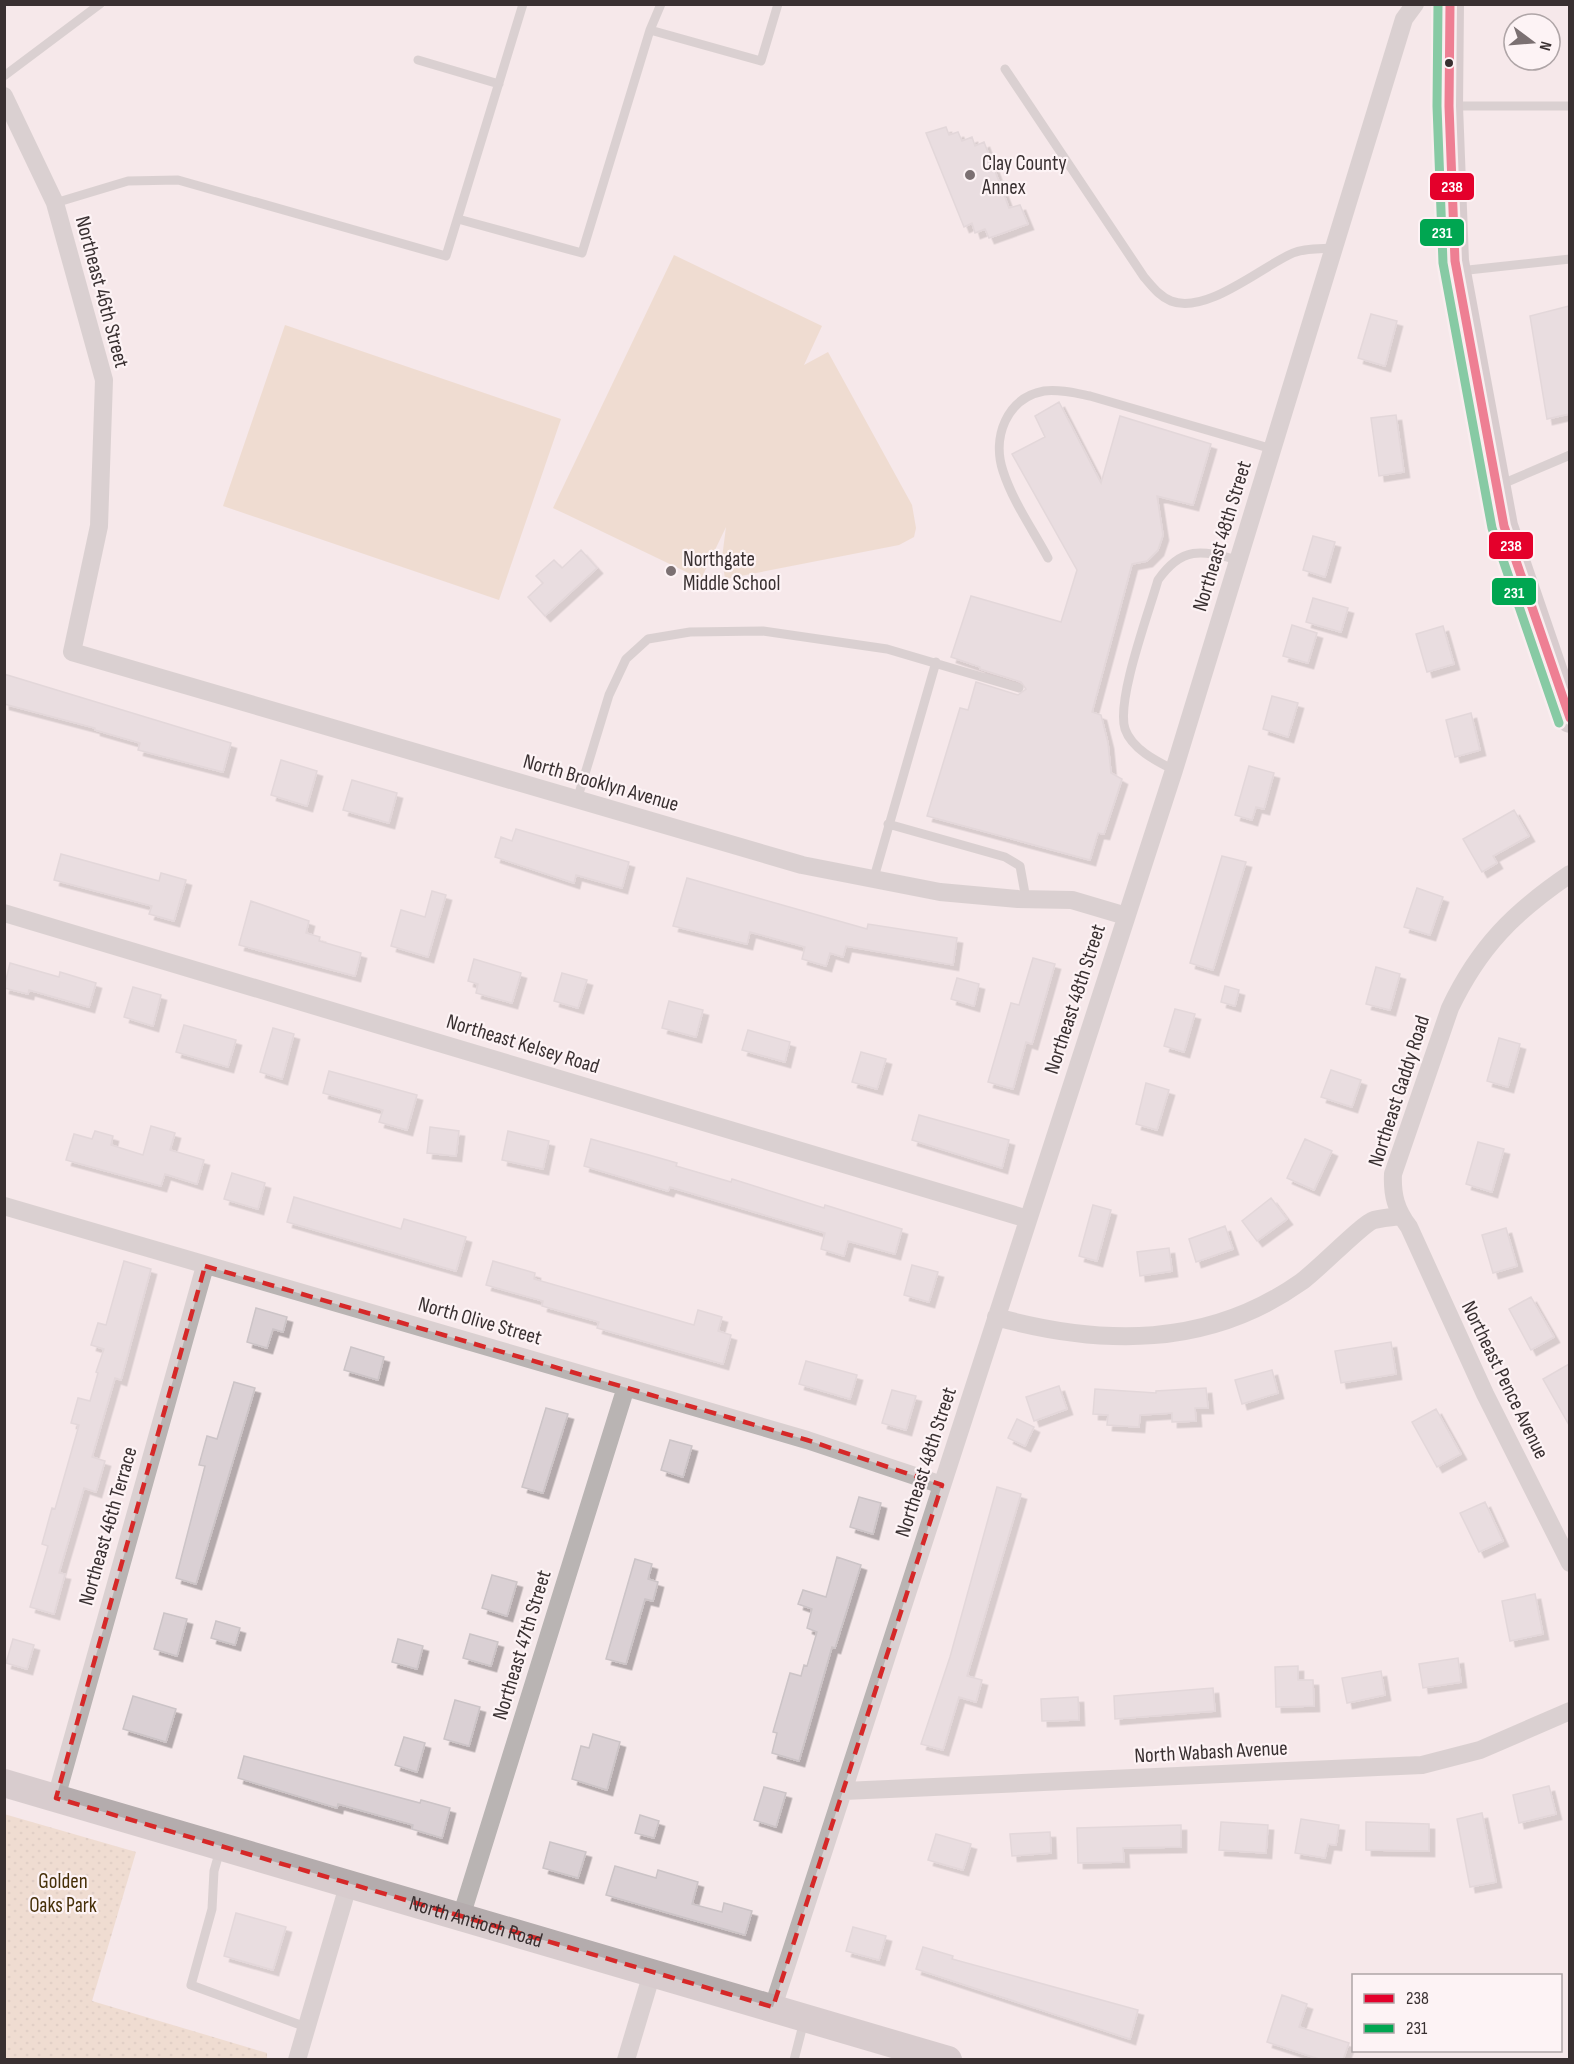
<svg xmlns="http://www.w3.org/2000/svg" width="1574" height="2064" viewBox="0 0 1574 2064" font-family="'Sofia Sans Condensed',sans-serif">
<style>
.grass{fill:#e7ceb4}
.park{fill:url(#park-dots)}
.building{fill:#dad0d4;stroke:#ccc4c7;stroke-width:1.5;filter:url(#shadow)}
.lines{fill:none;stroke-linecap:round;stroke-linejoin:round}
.lane{stroke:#b9b4b3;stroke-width:9}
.street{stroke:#b9b4b3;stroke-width:18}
.primary{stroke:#b4acad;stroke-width:28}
.bus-1-casing{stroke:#fdf3f5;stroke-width:14}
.bus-2-casing{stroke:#fdf3f5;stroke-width:14}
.bus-1{stroke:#e4002b;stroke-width:9}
.bus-2{stroke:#00a651;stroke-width:9}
.marked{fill:none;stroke:#d62828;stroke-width:4.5;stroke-dasharray:12 8;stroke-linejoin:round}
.bus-dot{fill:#393031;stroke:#fdf3f5;stroke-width:2}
.poi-dot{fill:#7b7072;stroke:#fdf3f5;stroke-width:2}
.labels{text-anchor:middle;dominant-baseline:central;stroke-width:4.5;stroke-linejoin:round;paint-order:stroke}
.poi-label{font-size:21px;fill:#393031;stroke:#fdf3f5;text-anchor:start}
.street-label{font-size:21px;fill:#393031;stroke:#fdf3f5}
.park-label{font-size:21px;fill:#462f08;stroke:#fdf3f5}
.line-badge{stroke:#fdf3f5;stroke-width:2}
.badge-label{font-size:16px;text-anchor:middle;font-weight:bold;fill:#fff}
</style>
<defs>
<pattern id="park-dots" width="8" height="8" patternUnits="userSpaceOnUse" patternTransform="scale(1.5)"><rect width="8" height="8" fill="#e7ceb4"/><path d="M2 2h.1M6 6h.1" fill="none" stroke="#c7b19b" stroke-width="1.8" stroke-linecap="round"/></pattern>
<filter id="shadow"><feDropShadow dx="5.5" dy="5.5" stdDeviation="0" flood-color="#0004"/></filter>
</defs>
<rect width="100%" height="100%" fill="#f5e8ea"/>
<path class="grass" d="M 674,255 L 822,326 L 804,365 L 828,352 L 912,505 L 916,528 L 914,537 L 899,545 L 725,579 L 722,558 L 726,527 L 701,579 L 553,508 Z
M 285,325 L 561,419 L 499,600 L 223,506 Z"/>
<path class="park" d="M 4,1814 L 136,1852 L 92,2001 L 267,2053 L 267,2059 L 5,2059 Z"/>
<path class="building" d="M 946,127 L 949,135 L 958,132 L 962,141 L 972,137 L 975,146 L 984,142 L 1009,208 L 1020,205 L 1028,224 L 989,238 L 985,229 L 975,233 L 972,223 L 964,227 L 926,133 Z
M 1569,306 L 1569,414 L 1547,419 L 1530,316 Z
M 1371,314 L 1397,321 L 1385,366 L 1358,358 Z
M 1059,402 L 1101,483 L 1120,416 L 1211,444 L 1193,505 L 1157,496 L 1163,535 L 1158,550 L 1147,561 L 1132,564 L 1092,712 L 1101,715 L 1108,743 L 1111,773 L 1122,779 L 1104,834 L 1098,833 L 1090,860 L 927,816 L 960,708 L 968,710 L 976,682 L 1018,695 L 1026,689 L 1021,682 L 980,669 L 980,667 L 951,657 L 971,596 L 1061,622 L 1077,570 L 1012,454 L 1045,437 L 1035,416 Z
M 1396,415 L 1404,472 L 1379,476 L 1371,418 Z
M 1313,536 L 1335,542 L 1325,577 L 1303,570 Z
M 581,550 L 597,568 L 545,616 L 528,597 L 543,583 L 536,576 L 554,560 L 562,568 Z
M 1313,598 L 1348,608 L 1341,632 L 1306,622 Z
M 1292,625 L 1317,633 L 1308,663 L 1283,656 Z
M 1443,626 L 1454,664 L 1427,672 L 1416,634 Z
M 4,674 L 231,743 L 223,772 L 138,750 L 140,743 L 95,730 L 95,728 L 4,704 Z
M 1272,696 L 1298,703 L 1288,737 L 1263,729 Z
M 1471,713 L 1480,750 L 1455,757 L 1446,720 Z
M 281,760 L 317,771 L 307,806 L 271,795 Z
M 1249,766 L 1274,773 L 1264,809 L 1256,807 L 1252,820 L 1235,815 Z
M 352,780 L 397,793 L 389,823 L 343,810 Z
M 1514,810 L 1529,836 L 1493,856 L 1497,863 L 1482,872 L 1463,839 Z
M 516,829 L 629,862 L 622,888 L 576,875 L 574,883 L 495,857 L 501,837 L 512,841 Z
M 61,854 L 159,881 L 161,873 L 186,880 L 174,921 L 149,914 L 152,906 L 54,880 Z
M 1222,856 L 1246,862 L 1213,970 L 1190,963 Z
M 687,878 L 867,929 L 868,924 L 957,938 L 953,965 L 846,946 L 843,957 L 830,953 L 826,966 L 802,959 L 805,947 L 750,932 L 747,944 L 673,926 Z
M 1417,888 L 1443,897 L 1430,935 L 1404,927 Z
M 432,891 L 446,895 L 428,957 L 391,946 L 401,910 L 425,917 Z
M 251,901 L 309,921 L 306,933 L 320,937 L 319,941 L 361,953 L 355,976 L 239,945 Z
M 1033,958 L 1055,964 L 1032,1044 L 1026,1042 L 1013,1089 L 988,1082 L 1011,1003 L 1019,1005 Z
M 474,959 L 521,973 L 512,1003 L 476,993 L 478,984 L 468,981 Z
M 10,963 L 59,977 L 60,972 L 96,983 L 89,1007 L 29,990 L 28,994 L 4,988 Z
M 1376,967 L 1400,974 L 1390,1010 L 1366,1004 Z
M 562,973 L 587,980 L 578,1008 L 554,1001 Z
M 957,978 L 979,984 L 974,1006 L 951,999 Z
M 1225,986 L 1239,990 L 1235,1006 L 1221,1002 Z
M 133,987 L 161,995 L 153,1026 L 124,1017 Z
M 669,1001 L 703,1010 L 696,1037 L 662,1028 Z
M 1175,1009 L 1195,1014 L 1184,1052 L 1164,1046 Z
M 184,1025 L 236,1040 L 228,1067 L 176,1052 Z
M 273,1028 L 294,1034 L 282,1079 L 260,1072 Z
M 748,1030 L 790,1042 L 785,1062 L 742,1050 Z
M 1499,1038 L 1520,1044 L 1508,1087 L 1487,1081 Z
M 861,1052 L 886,1059 L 877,1089 L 852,1082 Z
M 1331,1070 L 1361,1080 L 1352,1107 L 1321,1097 Z
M 329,1071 L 417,1095 L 407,1130 L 379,1122 L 383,1110 L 323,1093 Z
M 1146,1083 L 1169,1090 L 1157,1130 L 1136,1124 Z
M 919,1115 L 1009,1140 L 1002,1168 L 912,1140 Z
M 151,1126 L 175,1133 L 170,1150 L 204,1160 L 197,1184 L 165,1174 L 161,1186 L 66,1160 L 74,1134 L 92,1139 L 95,1131 L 113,1136 L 111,1145 L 143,1155 Z
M 430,1127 L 459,1131 L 456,1156 L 427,1153 Z
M 508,1131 L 549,1141 L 543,1169 L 502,1160 Z
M 591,1139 L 649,1155 L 677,1163 L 676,1166 L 731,1182 L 732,1179 L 824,1208 L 825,1205 L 902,1229 L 895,1254 L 848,1241 L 844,1256 L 821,1249 L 825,1233 L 670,1187 L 668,1191 L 584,1166 Z
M 1305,1139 L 1332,1151 L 1314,1190 L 1287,1178 Z
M 1478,1142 L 1504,1149 L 1492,1192 L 1466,1184 Z
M 232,1173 L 265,1183 L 258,1209 L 224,1199 Z
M 294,1197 L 401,1229 L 404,1219 L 466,1237 L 456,1271 L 287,1222 Z
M 1271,1198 L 1287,1219 L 1257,1241 L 1242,1221 Z
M 1093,1205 L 1111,1210 L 1097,1261 L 1079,1256 Z
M 1225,1226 L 1233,1249 L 1196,1262 L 1189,1239 Z
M 1506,1228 L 1517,1266 L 1493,1273 L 1482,1235 Z
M 1169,1248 L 1172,1271 L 1140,1276 L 1137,1252 Z
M 124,1261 L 151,1269 L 121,1380 L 115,1378 L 92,1457 L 105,1461 L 96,1492 L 84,1488 L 59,1573 L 65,1574 L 54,1614 L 30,1607 L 48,1546 L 42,1544 L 52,1508 L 55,1509 L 79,1425 L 71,1423 L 78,1398 L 90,1401 L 98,1373 L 96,1372 L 104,1349 L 91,1345 L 98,1323 L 106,1325 Z
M 493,1261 L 535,1273 L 534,1279 L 694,1325 L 698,1310 L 722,1317 L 718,1331 L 731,1335 L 723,1364 L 597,1328 L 599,1322 L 542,1306 L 543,1301 L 486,1285 Z
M 912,1265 L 938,1272 L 929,1302 L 904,1295 Z
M 1531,1297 L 1554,1337 L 1531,1350 L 1509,1309 Z
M 256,1308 L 287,1317 L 283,1332 L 273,1329 L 267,1348 L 247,1342 Z
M 1391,1342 L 1396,1374 L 1341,1383 L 1335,1351 Z
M 351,1347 L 384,1357 L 378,1380 L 344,1370 Z
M 806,1361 L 857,1375 L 850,1399 L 799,1384 Z
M 1569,1364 L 1569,1425 L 1543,1379 Z
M 1272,1370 L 1278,1393 L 1242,1404 L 1235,1380 Z
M 234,1382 L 255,1388 L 196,1584 L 176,1578 L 205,1466 L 199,1465 L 207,1436 L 217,1439 Z
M 1059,1386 L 1067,1409 L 1034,1421 L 1026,1397 Z
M 1206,1388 L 1208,1408 L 1195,1408 L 1196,1421 L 1172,1422 L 1172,1413 L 1140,1415 L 1139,1427 L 1107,1425 L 1108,1415 L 1093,1414 L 1095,1389 L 1156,1393 L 1156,1391 Z
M 892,1390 L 916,1396 L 906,1430 L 882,1423 Z
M 546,1408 L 568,1414 L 543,1493 L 522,1487 Z
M 1436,1409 L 1461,1454 L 1437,1467 L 1412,1422 Z
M 1017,1419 L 1034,1427 L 1025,1446 L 1008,1438 Z
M 670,1440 L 692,1446 L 683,1477 L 661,1470 Z
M 997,1487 L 1021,1494 L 967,1676 L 982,1680 L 976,1702 L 959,1697 L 943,1750 L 921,1744 L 950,1657 Z
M 859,1497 L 881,1503 L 873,1534 L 850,1527 Z
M 1485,1502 L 1503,1541 L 1479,1552 L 1460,1513 Z
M 837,1557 L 861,1565 L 835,1648 L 832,1647 L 799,1761 L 772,1753 L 777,1733 L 773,1732 L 790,1673 L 801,1676 L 804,1665 L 807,1666 L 817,1632 L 807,1628 L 812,1609 L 798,1604 L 803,1590 L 826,1597 Z
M 635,1559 L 652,1564 L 648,1579 L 658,1582 L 653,1601 L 645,1599 L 626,1664 L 606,1659 Z
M 492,1575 L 517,1582 L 507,1616 L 482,1608 Z
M 1535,1594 L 1543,1634 L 1510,1641 L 1502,1601 Z
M 164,1613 L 187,1619 L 177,1656 L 154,1649 Z
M 216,1621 L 240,1628 L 235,1645 L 211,1638 Z
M 470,1634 L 498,1642 L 491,1666 L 463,1658 Z
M 13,1639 L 34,1645 L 27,1669 L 6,1663 Z
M 398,1639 L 423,1646 L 417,1669 L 392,1662 Z
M 1458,1658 L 1461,1682 L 1423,1688 L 1419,1664 Z
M 1298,1666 L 1298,1680 L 1313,1680 L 1314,1706 L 1276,1707 L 1275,1667 Z
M 1381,1671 L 1385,1695 L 1347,1703 L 1342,1678 Z
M 1213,1688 L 1215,1711 L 1115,1719 L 1114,1696 Z
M 133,1696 L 176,1709 L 166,1742 L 123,1729 Z
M 1078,1697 L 1079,1720 L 1042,1721 L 1041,1699 Z
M 455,1700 L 480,1707 L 469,1746 L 444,1739 Z
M 593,1734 L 620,1742 L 607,1790 L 572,1779 L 581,1746 L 589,1748 Z
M 404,1737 L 425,1743 L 417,1772 L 395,1765 Z
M 244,1756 L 420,1803 L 421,1800 L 450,1808 L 442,1838 L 412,1829 L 413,1825 L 338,1804 L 337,1808 L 238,1778 Z
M 1549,1786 L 1556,1814 L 1519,1823 L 1513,1795 Z
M 764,1787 L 786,1793 L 776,1827 L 754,1820 Z
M 1482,1813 L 1496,1882 L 1470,1887 L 1457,1819 Z
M 640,1815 L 659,1821 L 654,1838 L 635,1833 Z
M 1301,1819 L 1339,1825 L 1336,1845 L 1328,1844 L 1325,1858 L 1295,1853 Z
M 1221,1822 L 1268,1825 L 1266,1853 L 1219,1850 Z
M 1366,1822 L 1429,1824 L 1429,1851 L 1366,1850 Z
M 1181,1825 L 1181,1847 L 1123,1848 L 1124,1862 L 1078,1863 L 1077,1828 Z
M 1050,1832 L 1051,1853 L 1012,1856 L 1010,1834 Z
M 936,1834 L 971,1844 L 963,1870 L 928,1860 Z
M 550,1842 L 586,1852 L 578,1878 L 543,1868 Z
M 615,1866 L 656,1878 L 658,1870 L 698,1882 L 692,1904 L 722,1912 L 724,1903 L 752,1911 L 745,1935 L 606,1895 Z
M 236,1913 L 286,1927 L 273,1970 L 224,1956 Z
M 853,1927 L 886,1936 L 879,1960 L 846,1951 Z
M 923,1947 L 953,1956 L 952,1959 L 1138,2010 L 1130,2039 L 916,1969 Z
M 1282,1995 L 1307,2004 L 1299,2027 L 1349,2043 L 1343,2060 L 1322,2060 L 1267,2042 Z"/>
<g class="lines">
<path class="lane" d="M 650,30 L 761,61 L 778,4
M 418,60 L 499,84
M 1005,69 L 1144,277 C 1152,286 1159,296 1171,301 C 1206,315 1261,267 1293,253 C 1305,248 1321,249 1334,248
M 4,76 L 100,4
M 1451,106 L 1570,106
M 55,203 L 128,181 L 178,180 L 446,256 L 523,4
M 458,219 L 582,253 L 650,30 L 661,4
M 1459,271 L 1570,259
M 1500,485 L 1570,455
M 1048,558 C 1033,530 1013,502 1003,471 C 992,438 1006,398 1044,391 C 1059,389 1075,393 1090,396 L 1272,449
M 1174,770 C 1156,761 1132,749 1125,729 C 1116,700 1149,612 1158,580 C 1182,546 1201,550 1238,560
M 577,800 L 609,695 L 626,659 L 648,639 L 690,632 L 763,631 L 887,649 L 1019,688
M 888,824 L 1005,857 L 1020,866 L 1026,899
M 873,881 L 936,662
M 220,1850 L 214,1871 L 212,1909 L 191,1985 L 306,2027
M 794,2060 L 804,2021"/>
<path class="street" d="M 4,96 L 55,203 L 104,380 L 99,526 L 72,652 L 802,865 L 940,892 L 1018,899 L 1072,900 L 1126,916
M 1570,874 C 1514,912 1479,947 1450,1008 L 1393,1174 C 1392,1195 1396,1210 1409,1227 L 1485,1394 L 1570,1563
M 4,913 L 1028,1219
M 4,1206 L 807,1440 L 942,1485
M 996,1317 C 1102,1346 1208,1348 1301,1282 C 1317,1271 1363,1223 1374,1220 C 1382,1218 1392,1217 1401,1216
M 844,1791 L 1422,1765 L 1480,1750 L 1570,1711
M 56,1798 L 205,1266
M 461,1917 L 626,1387
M 773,2007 L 1174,770 L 1404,19 L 1415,4
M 297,2060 L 348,1886
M 626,2060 L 652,1973"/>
<g class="primary">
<path d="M 1450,4 L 1449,106 L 1455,261 L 1504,526 L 1570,719"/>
<path id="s1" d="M 4,1783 L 948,2060"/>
</g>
<g class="bus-1-casing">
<path id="bus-1" d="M 1450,4 L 1449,106 L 1455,261 L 1504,526 L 1570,718"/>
</g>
<g class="bus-2-casing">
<path id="bus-2" d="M 1438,4 L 1437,106 L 1443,263 L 1492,528 L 1559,723"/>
</g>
<use href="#bus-1" class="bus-1"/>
<use href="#bus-2" class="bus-2"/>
</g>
<path d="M0 0H1574V2064H0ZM 205,1266 L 807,1440 L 942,1485 L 773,2007 L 56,1798 Z" fill="#f5e8ea" fill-opacity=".55" fill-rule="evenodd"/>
<path class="marked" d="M 205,1266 L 807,1440 L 942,1485 L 773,2007 L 56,1798 Z"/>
<circle class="bus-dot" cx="1449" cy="63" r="5"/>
<g class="poi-dot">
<circle cx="970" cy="175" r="6"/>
<circle cx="671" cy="571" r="6"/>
</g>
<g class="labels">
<g class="poi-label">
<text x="982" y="163">Clay County<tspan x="982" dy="24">Annex</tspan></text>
<text x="683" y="559">Northgate<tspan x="683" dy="24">Middle School</tspan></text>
</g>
<g class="street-label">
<text transform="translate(102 292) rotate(75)">Northeast 46th Street</text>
<text transform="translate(1222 536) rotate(-73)">Northeast 48th Street</text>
<text transform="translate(601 783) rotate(16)">North Brooklyn Avenue</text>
<text transform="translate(1075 999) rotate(-72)">Northeast 48th Street</text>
<text transform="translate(523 1044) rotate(17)">Northeast Kelsey Road</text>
<text transform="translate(1399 1091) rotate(-72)">Northeast Gaddy Road</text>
<text transform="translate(480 1321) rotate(16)">North Olive Street</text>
<text transform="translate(1505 1380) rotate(64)">Northeast Pence Avenue</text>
<text transform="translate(926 1462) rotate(-72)">Northeast 48th Street</text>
<text transform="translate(108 1526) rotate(-74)">Northeast 46th Terrace</text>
<text transform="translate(522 1645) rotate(-73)">Northeast 47th Street</text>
<text transform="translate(1211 1752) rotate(-3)">North Wabash Avenue</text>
<text stroke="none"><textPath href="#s1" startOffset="492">North Antioch Road</textPath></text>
</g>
<g class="park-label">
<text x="63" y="1881">Golden<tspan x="63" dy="24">Oaks Park</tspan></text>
</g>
</g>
<g class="line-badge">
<rect x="1429" y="172" width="46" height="29" rx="6" fill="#e4002b"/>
<rect x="1419" y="218" width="46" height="29" rx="6" fill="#00a651"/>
<rect x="1488" y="531" width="46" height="29" rx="6" fill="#e4002b"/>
<rect x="1491" y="577" width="46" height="29" rx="6" fill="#00a651"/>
</g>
<g class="badge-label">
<text x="1452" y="192">238</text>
<text x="1442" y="238">231</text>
<text x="1511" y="551">238</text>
<text x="1514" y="598">231</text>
</g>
<rect width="1574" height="2064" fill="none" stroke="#393031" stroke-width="12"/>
<rect x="1352" y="1974" width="210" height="78" fill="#fdf3f5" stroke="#afa5a7" stroke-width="1.5"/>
<rect x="1364" y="1994" width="30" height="9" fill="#e4002b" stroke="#afa5a7" stroke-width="1.5"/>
<text x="1406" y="2004" font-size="18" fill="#393031">238</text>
<rect x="1364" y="2024" width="30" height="9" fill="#00a651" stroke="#afa5a7" stroke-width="1.5"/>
<text x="1406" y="2034" font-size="18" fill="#393031">231</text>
<g transform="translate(1532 42) rotate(106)"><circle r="28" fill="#fdf3f5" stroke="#afa5a7" stroke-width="1.5"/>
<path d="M0-4.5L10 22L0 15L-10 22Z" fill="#7b7072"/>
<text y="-9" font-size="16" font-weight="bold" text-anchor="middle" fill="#393031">N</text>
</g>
</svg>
